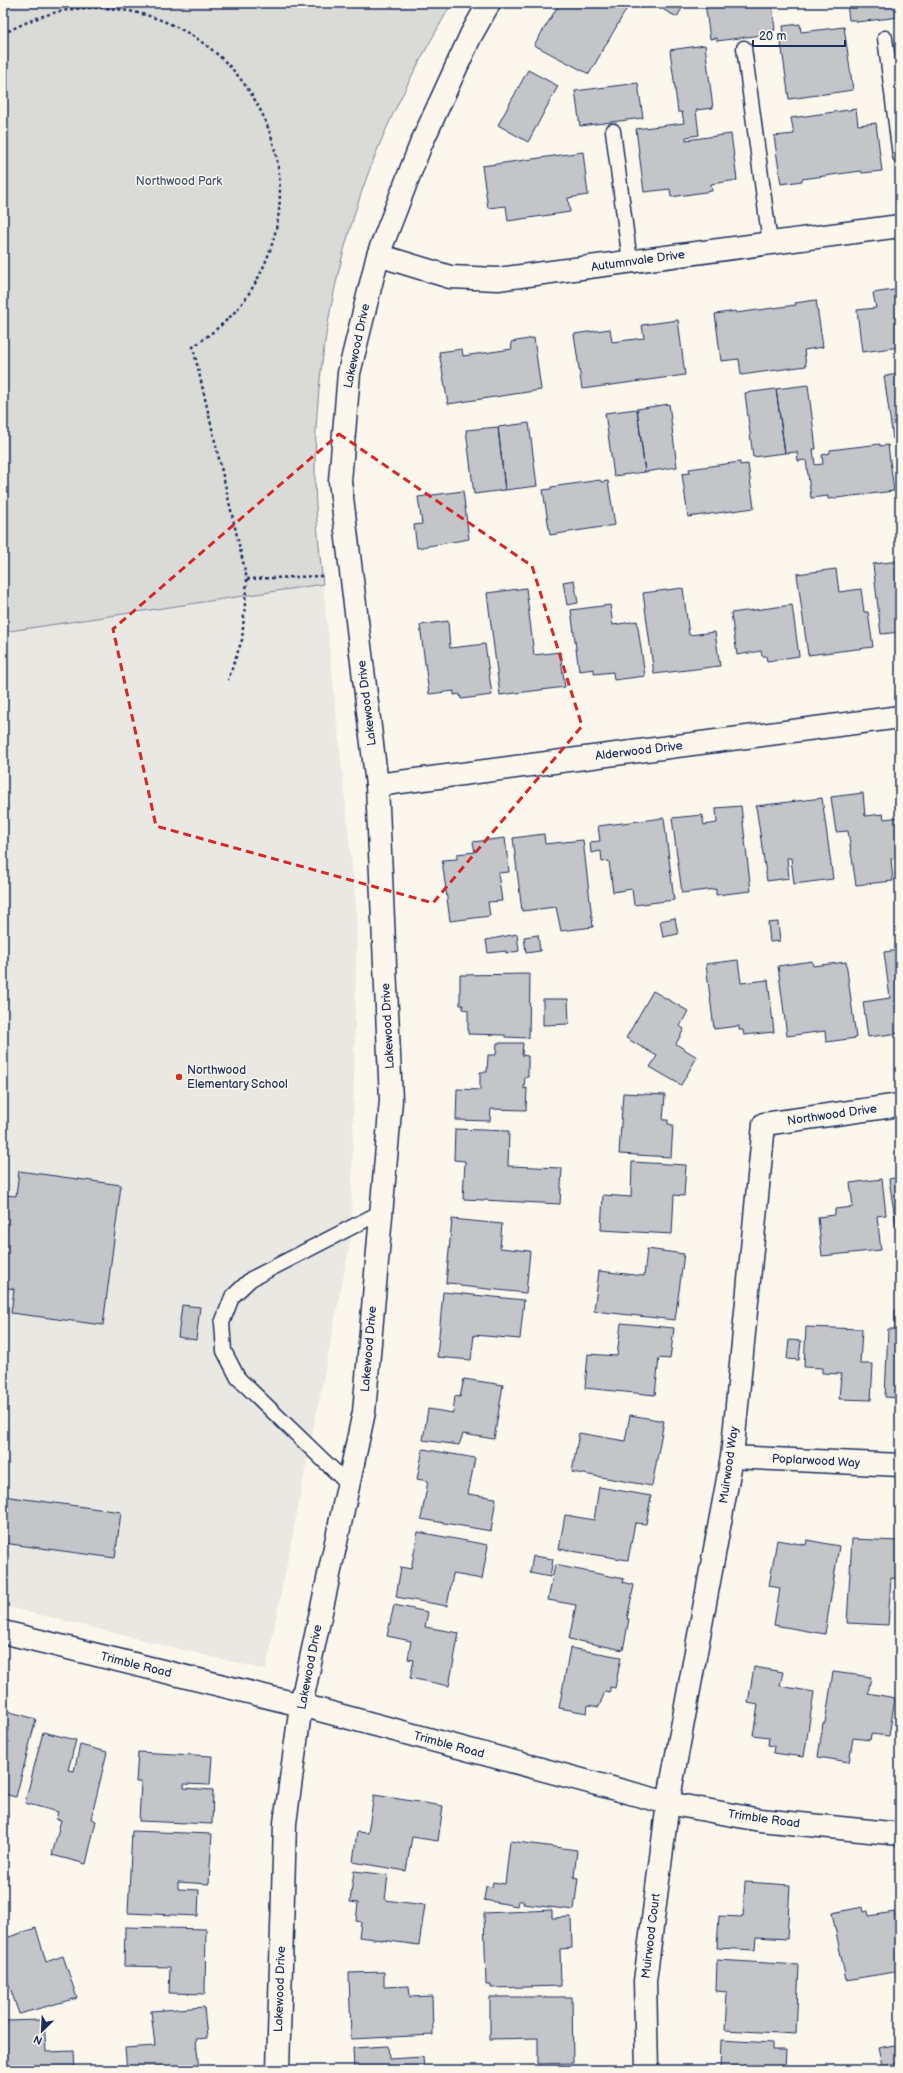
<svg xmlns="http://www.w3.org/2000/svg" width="903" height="2073" viewBox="0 0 903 2073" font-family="'Balsamiq Sans',sans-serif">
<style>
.built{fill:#eae8e2}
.green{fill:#dadad7;stroke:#7a849a}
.building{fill:#c3c5c9;stroke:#1b2f5e}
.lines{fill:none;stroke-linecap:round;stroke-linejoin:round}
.service-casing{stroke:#1b2f5e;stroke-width:17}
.minor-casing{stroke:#1b2f5e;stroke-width:25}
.tertiary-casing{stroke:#1b2f5e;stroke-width:25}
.path{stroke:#1b2f5e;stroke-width:2.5;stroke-dasharray:3 3;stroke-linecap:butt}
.service{stroke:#fbf7ec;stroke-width:14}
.minor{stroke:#fbf7ec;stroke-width:22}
.tertiary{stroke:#fbf7ec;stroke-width:22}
.marked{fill:none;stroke:#d62828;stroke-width:3;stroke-dasharray:8 5;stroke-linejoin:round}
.poi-dot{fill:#c8321e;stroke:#fbf7ec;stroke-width:1.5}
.labels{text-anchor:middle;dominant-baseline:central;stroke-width:3;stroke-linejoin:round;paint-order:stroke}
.park-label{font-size:12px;fill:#415176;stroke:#fbf7ec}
.street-label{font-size:12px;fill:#1b2f5e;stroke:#fbf7ec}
.poi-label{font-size:12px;fill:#1b2f5e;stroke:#fbf7ec;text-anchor:start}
</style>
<rect width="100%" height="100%" fill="#fbf7ec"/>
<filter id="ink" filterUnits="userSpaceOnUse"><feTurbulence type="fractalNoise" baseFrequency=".025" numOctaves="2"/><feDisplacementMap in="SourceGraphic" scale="8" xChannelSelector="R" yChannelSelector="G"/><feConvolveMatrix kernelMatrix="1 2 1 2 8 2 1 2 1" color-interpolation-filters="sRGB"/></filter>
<g filter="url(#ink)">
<path class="built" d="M 323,584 L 357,915 L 351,1238 L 266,1670 L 3,1606 L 3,632 Z"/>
<path class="green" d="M 3,3 L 452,3 C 424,52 397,101 376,153 C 336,254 315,363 315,472 C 315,509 319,547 323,584 L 3,632 Z"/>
<path class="building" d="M 560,3 L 630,3 L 589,74 L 534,45 Z
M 651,3 L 685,3 L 677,17 Z
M 705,3 L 772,3 L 775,30 L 769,31 L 769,34 L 717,41 L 717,38 L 710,39 Z
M 847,3 L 900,3 L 900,17 L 857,22 L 856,20 L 849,20 Z
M 800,24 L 801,32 L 844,27 L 853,90 L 789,99 L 780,35 L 784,34 L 783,26 Z
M 705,45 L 713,108 L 696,110 L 699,135 L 686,137 L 686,140 L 731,134 L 737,180 L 711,184 L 712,191 L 671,197 L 670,189 L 644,192 L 636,129 L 684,123 L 682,112 L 678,112 L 670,50 Z
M 528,70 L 558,86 L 528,142 L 498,125 Z
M 638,83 L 643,118 L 580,126 L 575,91 Z
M 856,109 L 858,125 L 876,123 L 882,171 L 862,173 L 861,171 L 802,179 L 802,181 L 781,184 L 774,136 L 794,134 L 791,118 Z
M 583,152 L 588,195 L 568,198 L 570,212 L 508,221 L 506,206 L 488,208 L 482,166 Z
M 900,289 L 900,347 L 862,352 L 857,310 L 876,308 L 873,293 Z
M 816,300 L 823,347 L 804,350 L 806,366 L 741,375 L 739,359 L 721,361 L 715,314 L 736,311 L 736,313 L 796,305 L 795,303 Z
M 678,320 L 685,375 L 582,389 L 574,334 L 610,329 L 612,342 L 644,338 L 642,325 Z
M 534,338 L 541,390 L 448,404 L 439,352 L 462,349 L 463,356 L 512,349 L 511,342 Z
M 900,374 L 900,438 L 893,439 L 884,376 Z
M 808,385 L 816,449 L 813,449 L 815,465 L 823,464 L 822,455 L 830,453 L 830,450 L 880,444 L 880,446 L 888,445 L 894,491 L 828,499 L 828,496 L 811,498 L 806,460 L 798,461 L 797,452 L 785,453 L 776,389 Z
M 776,389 L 785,453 L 753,457 L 745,393 Z
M 669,404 L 677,467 L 645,472 L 637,409 Z
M 637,409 L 645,472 L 614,476 L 605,413 Z
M 529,423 L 537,486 L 505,490 L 498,427 Z
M 498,427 L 505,490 L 474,494 L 466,430 Z
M 740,462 L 740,465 L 748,464 L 754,508 L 688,517 L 682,474 L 690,473 L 689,469 Z
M 600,480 L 601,482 L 608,481 L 615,525 L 550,535 L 543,490 L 551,489 L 551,487 Z
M 463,491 L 469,539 L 417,548 L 414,525 L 422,524 L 418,497 Z
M 900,561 L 900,632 L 881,634 L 873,564 Z
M 836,569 L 839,592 L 861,589 L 864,612 L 868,612 L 873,647 L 808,655 L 797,574 Z
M 574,580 L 578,603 L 567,605 L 563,582 Z
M 526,588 L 534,655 L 560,652 L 565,687 L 500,695 L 487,593 Z
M 683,588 L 689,635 L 715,632 L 720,666 L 654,674 L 643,593 Z
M 610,605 L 613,625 L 637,621 L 645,676 L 614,680 L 613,672 L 594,674 L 594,669 L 579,671 L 571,610 Z
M 792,605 L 799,656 L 767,661 L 766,656 L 762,656 L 761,651 L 737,655 L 731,613 Z
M 448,621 L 450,648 L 485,644 L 492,695 L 461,699 L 460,694 L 454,695 L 454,691 L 429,694 L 420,625 Z
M 863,793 L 865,816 L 883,814 L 884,819 L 900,817 L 900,858 L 891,859 L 893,881 L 856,885 L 848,831 L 836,832 L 831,797 Z
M 822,798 L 833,879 L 794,884 L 791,858 L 787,858 L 789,878 L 767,881 L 756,806 Z
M 741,806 L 751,891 L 716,895 L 716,889 L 682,893 L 672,818 L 702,815 L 704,825 L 717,823 L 716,808 Z
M 664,818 L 674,900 L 634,905 L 632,889 L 613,892 L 609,861 L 602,862 L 601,851 L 591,853 L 590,842 L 600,841 L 598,826 Z
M 544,834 L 545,844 L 583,840 L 593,927 L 561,931 L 556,907 L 522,911 L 513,838 Z
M 505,838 L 509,872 L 498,873 L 502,901 L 488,902 L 490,916 L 450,921 L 442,860 L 457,859 L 457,854 L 475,852 L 473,842 Z
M 675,918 L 678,934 L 663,937 L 660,921 Z
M 778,922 L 780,941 L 770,942 L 768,923 Z
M 517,934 L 519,951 L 506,953 L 506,951 L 488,953 L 486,940 Z
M 538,935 L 540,951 L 526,953 L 524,937 Z
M 900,950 L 900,1033 L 868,1037 L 863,1002 L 890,998 L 884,952 Z
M 738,960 L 741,983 L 768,980 L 774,1032 L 744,1035 L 743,1030 L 739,1030 L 739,1026 L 714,1029 L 706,964 Z
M 812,961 L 813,966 L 846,962 L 856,1038 L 826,1042 L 825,1031 L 787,1036 L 778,966 Z
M 530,974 L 529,1038 L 505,1037 L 505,1035 L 468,1034 L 468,1010 L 463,1009 L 463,1005 L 460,1005 L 460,975 Z
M 653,991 L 688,1011 L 680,1026 L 684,1029 L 676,1044 L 697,1057 L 681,1085 L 650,1067 L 657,1056 L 626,1038 Z
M 543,999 L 568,999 L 569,1024 L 543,1025 Z
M 497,1043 L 523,1043 L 522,1055 L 528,1056 L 528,1077 L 525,1077 L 524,1089 L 527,1088 L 526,1110 L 491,1109 L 490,1121 L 456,1120 L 457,1089 L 480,1090 L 480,1072 L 487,1072 L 488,1055 L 496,1055 Z
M 623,1093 L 665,1095 L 663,1120 L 668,1120 L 668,1124 L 673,1125 L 671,1157 L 619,1154 Z
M 455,1129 L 509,1131 L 508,1166 L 562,1168 L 560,1204 L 463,1199 L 465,1161 L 454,1160 Z
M 632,1162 L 686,1165 L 684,1196 L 674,1195 L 672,1234 L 601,1230 L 603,1195 L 631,1197 Z
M 19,1171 L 121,1185 L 103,1325 L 11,1313 L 14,1289 L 3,1287 L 3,1195 L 16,1196 Z
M 900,1177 L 900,1231 L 897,1232 L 889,1179 Z
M 882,1179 L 886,1215 L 877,1216 L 881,1250 L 822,1256 L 818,1217 L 835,1215 L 835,1209 L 853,1207 L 850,1183 Z
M 452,1219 L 502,1224 L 500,1248 L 530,1251 L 526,1293 L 460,1286 L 460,1284 L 446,1283 Z
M 647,1249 L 684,1254 L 675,1320 L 594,1311 L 599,1271 L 644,1276 Z
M 443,1292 L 524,1300 L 520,1339 L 474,1335 L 471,1360 L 437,1357 Z
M 182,1305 L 200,1307 L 196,1340 L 178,1337 Z
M 895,1310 L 900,1310 L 900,1398 L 885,1397 L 888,1329 L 895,1329 Z
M 621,1323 L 674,1328 L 670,1359 L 659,1358 L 655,1395 L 585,1388 L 588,1354 L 617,1356 Z
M 806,1327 L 862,1329 L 860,1364 L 873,1364 L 871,1400 L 839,1399 L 841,1374 L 822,1373 L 822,1368 L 804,1367 Z
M 789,1340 L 801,1341 L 799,1360 L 787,1359 Z
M 464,1379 L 503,1385 L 494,1439 L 463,1434 L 459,1445 L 423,1440 L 428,1409 L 453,1413 L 455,1396 L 460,1397 Z
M 630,1415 L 664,1421 L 652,1486 L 572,1472 L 579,1433 L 625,1441 Z
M 423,1449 L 475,1458 L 468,1494 L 496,1498 L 491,1531 L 421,1519 L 428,1481 L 417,1479 Z
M 599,1487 L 651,1496 L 646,1524 L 635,1523 L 628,1560 L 559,1549 L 565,1515 L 594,1520 Z
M 3,1496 L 121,1512 L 115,1558 L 3,1543 Z
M 418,1532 L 488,1545 L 482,1579 L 453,1574 L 447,1606 L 396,1597 L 401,1567 L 411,1569 Z
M 852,1539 L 900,1541 L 900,1579 L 891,1578 L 888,1625 L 847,1623 Z
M 777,1540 L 806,1545 L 807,1540 L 839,1546 L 825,1634 L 774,1625 L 780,1588 L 769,1586 Z
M 533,1556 L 553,1559 L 550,1577 L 530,1573 Z
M 555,1565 L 624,1579 L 623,1582 L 634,1585 L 627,1619 L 629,1619 L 623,1650 L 569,1639 L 576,1605 L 548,1600 Z
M 394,1605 L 428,1612 L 425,1627 L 459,1633 L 449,1686 L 410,1678 L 414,1660 L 408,1659 L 411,1641 L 387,1636 Z
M 570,1648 L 621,1657 L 615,1688 L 610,1687 L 610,1692 L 605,1691 L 599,1707 L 588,1705 L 587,1713 L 559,1708 Z
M 754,1667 L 783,1672 L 780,1686 L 814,1692 L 804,1757 L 773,1753 L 774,1746 L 768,1745 L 769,1737 L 753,1735 L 758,1705 L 748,1703 Z
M 833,1672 L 871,1677 L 868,1693 L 895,1698 L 889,1736 L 871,1734 L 870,1740 L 853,1738 L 849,1762 L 818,1757 L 823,1723 L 825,1723 Z
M 3,1710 L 36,1719 L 16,1797 L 3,1794 Z
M 43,1732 L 76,1740 L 68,1770 L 74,1771 L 80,1745 L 107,1752 L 91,1819 L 96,1821 L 86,1864 L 52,1855 L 61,1820 L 56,1819 L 58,1812 L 25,1803 Z
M 138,1752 L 212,1756 L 210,1785 L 184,1784 L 184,1788 L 213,1790 L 212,1824 L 139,1821 L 141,1782 L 136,1782 Z
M 374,1795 L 443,1806 L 438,1841 L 412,1837 L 406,1871 L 353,1862 L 357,1832 L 368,1833 Z
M 132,1831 L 212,1834 L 209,1884 L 178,1882 L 178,1889 L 199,1890 L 198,1916 L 128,1913 Z
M 510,1841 L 577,1850 L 574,1877 L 578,1878 L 574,1910 L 523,1904 L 524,1901 L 518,1901 L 517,1906 L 484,1900 L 486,1886 L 492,1887 L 493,1882 L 505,1884 Z
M 354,1871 L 388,1875 L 385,1900 L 425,1905 L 419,1945 L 359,1937 L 361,1922 L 356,1921 L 358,1903 L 350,1902 Z
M 745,1882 L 790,1885 L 787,1939 L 756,1937 L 755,1950 L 717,1948 L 719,1916 L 743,1917 Z
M 863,1907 L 864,1912 L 868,1911 L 869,1916 L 894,1912 L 900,1948 L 900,1954 L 897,1954 L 900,1971 L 846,1980 L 832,1913 Z
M 552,1910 L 552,1918 L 571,1917 L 572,1948 L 560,1949 L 561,1986 L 491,1988 L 491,1985 L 486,1985 L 484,1913 Z
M 125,1927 L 206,1929 L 205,1994 L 169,1993 L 170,1967 L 124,1966 Z
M 36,1928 L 46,1962 L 63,1956 L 77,1998 L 19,2014 L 6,1976 L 3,1977 L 3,1939 Z
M 717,1960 L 799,1965 L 796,2034 L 725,2030 L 727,1992 L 716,1991 Z
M 384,1972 L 384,1987 L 409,1986 L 410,1997 L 432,1996 L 433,2035 L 351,2039 L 349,1973 Z
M 490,1997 L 572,1997 L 573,2063 L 538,2064 L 538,2038 L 490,2039 Z
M 204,2007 L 207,2038 L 196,2039 L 199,2070 L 127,2070 L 125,2048 L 155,2046 L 151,2011 Z
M 44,2020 L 46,2052 L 74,2051 L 75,2070 L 4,2070 L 3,2021 Z
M 721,2040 L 772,2043 L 772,2050 L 786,2050 L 785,2070 L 720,2070 Z
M 900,2044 L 900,2062 L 882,2066 L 878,2048 Z
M 388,2046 L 389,2059 L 423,2057 L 424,2070 L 354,2070 L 353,2048 Z"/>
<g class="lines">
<g class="service-casing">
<path id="service" d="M 885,38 L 900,156
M 744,48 L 770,243
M 613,131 L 630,262
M 348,1484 L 238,1378 L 224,1351 L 222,1323 L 232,1297 L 251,1279 L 381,1212"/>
</g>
<g class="minor-casing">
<path id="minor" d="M 377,785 L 900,717
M 732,1457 L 900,1465
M 278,2070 L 285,1823 L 301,1705
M 647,2070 L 645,1981 L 668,1803 L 732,1457 L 764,1124 L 900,1105"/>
</g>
<g class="tertiary-casing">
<path id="tertiary" d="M 378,255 L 450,277 L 498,279 L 900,226
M 3,1632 L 301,1705 L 668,1803 L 760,1820 L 900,1834
M 301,1705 L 364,1412 L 391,1100 L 377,785 L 340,481 L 349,373 L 378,255 L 421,144 L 471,35 L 489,3"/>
</g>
<path class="path" d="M 3,34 C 29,20 56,9 86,8 C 199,3 290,99 279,211 C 275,245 261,280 239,307 C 226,323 209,335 193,347 L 247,579 L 242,640 L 228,680
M 247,579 L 322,576"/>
<use href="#service" class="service"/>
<use href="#minor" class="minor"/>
<use href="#tertiary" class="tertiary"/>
</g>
</g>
<path class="marked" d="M 339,434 L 532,566 L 582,726 L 433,903 L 156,826 L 113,629 Z"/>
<circle class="poi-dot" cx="179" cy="1077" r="4"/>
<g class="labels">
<g class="park-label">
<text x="179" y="181">Northwood Park</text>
</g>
<g class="street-label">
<text transform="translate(638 261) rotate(-8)">Autumnvale Drive</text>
<text transform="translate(357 346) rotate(-78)">Lakewood Drive</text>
<text transform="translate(367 703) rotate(-97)">Lakewood Drive</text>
<text transform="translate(639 751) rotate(-7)">Alderwood Drive</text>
<text transform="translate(388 1026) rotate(-93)">Lakewood Drive</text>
<text transform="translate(832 1115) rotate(-8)">Northwood Drive</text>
<text transform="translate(369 1349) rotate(-85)">Lakewood Drive</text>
<text transform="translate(816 1461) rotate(3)">Poplarwood Way</text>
<text transform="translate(729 1465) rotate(-82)">Muirwood Way</text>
<text transform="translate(136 1665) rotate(14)">Trimble Road</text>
<text transform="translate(310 1667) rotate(-79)">Lakewood Drive</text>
<text transform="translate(449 1745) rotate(15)">Trimble Road</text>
<text transform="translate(764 1819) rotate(8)">Trimble Road</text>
<text transform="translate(651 1936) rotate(-83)">Muirwood Court</text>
<text transform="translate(280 1989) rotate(-88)">Lakewood Drive</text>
</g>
<g class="poi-label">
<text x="187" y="1070">Northwood<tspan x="187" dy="14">Elementary School</tspan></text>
</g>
</g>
<rect width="903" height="2073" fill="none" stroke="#fbf7ec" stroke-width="16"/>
<rect x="8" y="8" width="887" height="2057" fill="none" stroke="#1b2f5e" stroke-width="1.5" filter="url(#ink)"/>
<g transform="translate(42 2031) rotate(204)" stroke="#fbf7ec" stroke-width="3" paint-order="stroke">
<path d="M0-3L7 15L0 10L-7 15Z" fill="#1b2f5e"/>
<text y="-6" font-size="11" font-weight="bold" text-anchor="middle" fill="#1b2f5e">N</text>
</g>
<path d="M753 40v6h92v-6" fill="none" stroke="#1b2f5e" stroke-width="2"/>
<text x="759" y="40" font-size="12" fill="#1b2f5e" stroke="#fbf7ec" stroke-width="3" paint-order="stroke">20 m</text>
</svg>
